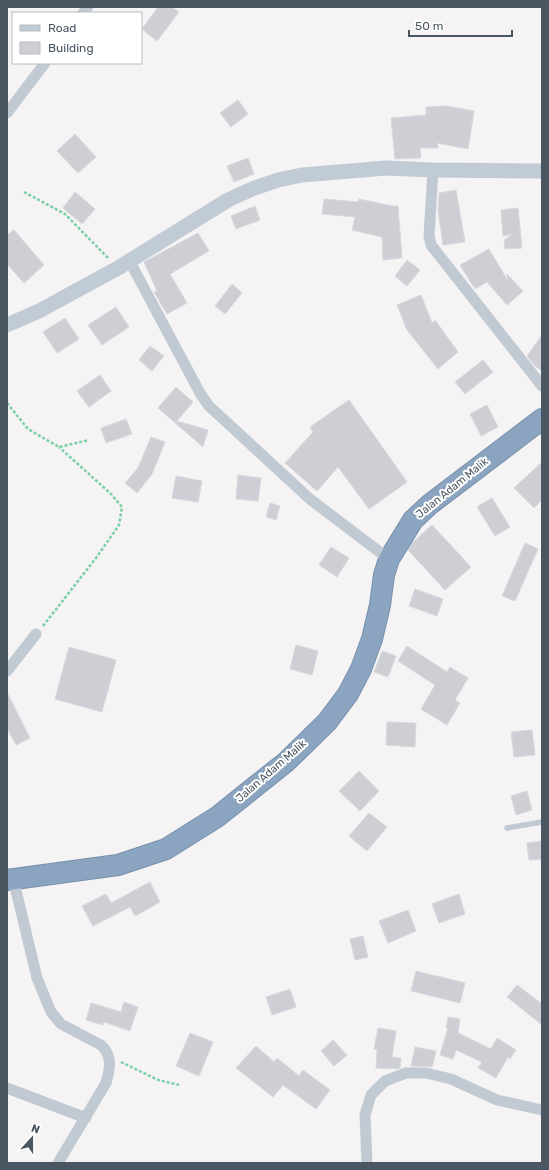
<svg xmlns="http://www.w3.org/2000/svg" width="549" height="1170" viewBox="0 0 549 1170" font-family="Rubik,sans-serif">
<style>
.building{fill:#cdcfd5;stroke:#d7d9de}
.lines{fill:none;stroke-linecap:round;stroke-linejoin:round}
.highway-casing{stroke:#7690ad;stroke-width:22}
.path{stroke:#7ad0a6;stroke-width:2.5;stroke-dasharray:3 2;stroke-linecap:butt}
.lane{stroke:#c1cad2;stroke-width:5.5}
.street{stroke:#c1cad2;stroke-width:11}
.secondary{stroke:#c1cbd6;stroke-width:15}
.highway{stroke:#8ba5c1;stroke-width:20}
.labels{text-anchor:middle;dominant-baseline:central;stroke-width:4;stroke-linejoin:round;paint-order:stroke}
.street-label{font-size:11px;fill:#4a5661;stroke:#fff}
</style>
<rect width="100%" height="100%" fill="#f5f3f3"/>
<path class="building" d="M 158,7 L 172,7 L 179,12 L 157,41 L 142,29 Z
M 238,100 L 248,114 L 231,127 L 220,113 Z
M 447,106 L 474,111 L 468,149 L 437,143 L 438,148 L 420,148 L 421,158 L 395,159 L 391,118 L 426,115 L 426,107 Z
M 75,134 L 96,157 L 78,173 L 57,151 Z
M 248,158 L 254,174 L 234,182 L 227,166 Z
M 456,190 L 465,242 L 443,245 L 438,210 L 439,193 Z
M 75,192 L 95,209 L 82,224 L 63,208 Z
M 324,199 L 358,202 L 359,199 L 392,206 L 398,206 L 402,258 L 383,260 L 382,237 L 352,230 L 355,217 L 322,214 Z
M 255,206 L 260,220 L 236,229 L 231,216 Z
M 518,208 L 522,248 L 505,249 L 504,240 L 513,234 L 503,236 L 501,210 Z
M 14,230 L 44,265 L 24,283 L 7,264 L 7,235 Z
M 198,233 L 209,251 L 170,274 L 187,303 L 167,314 L 154,292 L 157,291 L 144,262 Z
M 489,249 L 508,281 L 507,274 L 523,291 L 507,305 L 487,282 L 475,289 L 460,265 Z
M 407,260 L 420,270 L 407,286 L 395,276 Z
M 232,284 L 242,293 L 225,314 L 215,306 Z
M 421,295 L 432,323 L 435,320 L 458,352 L 438,369 L 407,330 L 397,305 Z
M 116,307 L 129,327 L 102,345 L 88,325 Z
M 65,318 L 79,339 L 57,353 L 43,332 Z
M 542,335 L 542,371 L 535,366 L 527,356 Z
M 150,346 L 164,356 L 152,371 L 139,360 Z
M 483,360 L 493,372 L 465,394 L 455,382 Z
M 100,375 L 111,391 L 89,407 L 77,391 Z
M 176,387 L 193,402 L 177,421 L 208,430 L 203,447 L 158,408 Z
M 349,400 L 407,482 L 369,509 L 338,467 L 317,491 L 285,463 L 313,432 L 310,427 Z
M 487,405 L 498,427 L 481,436 L 470,414 Z
M 126,419 L 132,434 L 106,443 L 101,428 Z
M 151,437 L 165,442 L 152,474 L 137,493 L 125,483 L 138,468 Z
M 542,462 L 542,500 L 534,508 L 514,488 Z
M 238,475 L 261,478 L 258,501 L 236,499 Z
M 176,476 L 202,481 L 198,502 L 172,498 Z
M 492,498 L 510,527 L 495,536 L 477,507 Z
M 270,503 L 280,506 L 276,520 L 266,517 Z
M 432,525 L 471,567 L 445,590 L 408,550 L 412,543 Z
M 525,543 L 538,549 L 515,601 L 502,596 Z
M 331,547 L 349,558 L 337,577 L 319,565 Z
M 415,589 L 443,599 L 437,616 L 409,606 Z
M 296,645 L 318,651 L 312,675 L 290,669 Z
M 407,646 L 447,672 L 450,667 L 468,678 L 455,700 L 460,703 L 447,725 L 421,709 L 435,685 L 398,661 Z
M 69,647 L 116,660 L 102,712 L 55,699 Z
M 382,651 L 396,656 L 388,677 L 374,672 Z
M 7,692 L 30,738 L 16,745 L 7,728 Z
M 387,722 L 416,723 L 415,747 L 386,745 Z
M 532,730 L 535,755 L 514,757 L 511,732 Z
M 359,771 L 379,791 L 360,811 L 339,791 Z
M 527,791 L 532,810 L 516,815 L 511,796 Z
M 369,813 L 387,827 L 367,851 L 349,836 Z
M 542,841 L 542,859 L 529,860 L 527,843 Z
M 150,882 L 160,902 L 135,916 L 130,907 L 93,926 L 82,906 L 106,894 L 111,903 Z
M 459,894 L 465,914 L 439,923 L 432,904 Z
M 408,910 L 416,931 L 388,943 L 379,921 Z
M 363,936 L 368,957 L 355,960 L 350,939 Z
M 416,971 L 465,983 L 460,1003 L 411,991 Z
M 517,985 L 542,1004 L 542,1025 L 507,997 Z
M 290,989 L 296,1007 L 272,1015 L 266,997 Z
M 124,1002 L 138,1007 L 130,1031 L 104,1022 L 103,1025 L 86,1020 L 91,1003 L 121,1012 Z
M 448,1017 L 460,1019 L 458,1033 L 491,1049 L 497,1038 L 516,1050 L 510,1059 L 508,1057 L 496,1078 L 478,1068 L 482,1062 L 456,1050 L 453,1059 L 440,1055 L 448,1028 L 446,1028 Z
M 378,1028 L 396,1031 L 392,1057 L 401,1058 L 400,1068 L 397,1069 L 376,1068 L 377,1050 L 374,1049 Z
M 190,1033 L 213,1042 L 199,1076 L 176,1066 Z
M 333,1040 L 347,1055 L 334,1066 L 321,1051 Z
M 256,1046 L 274,1062 L 277,1058 L 299,1076 L 303,1070 L 330,1090 L 316,1109 L 283,1085 L 273,1097 L 236,1068 Z
M 415,1047 L 436,1051 L 432,1067 L 411,1066 Z"/>
<g class="lines">
<g class="highway-casing">
<path id="highway" d="M 7,880 L 118,865 L 166,849 L 217,817 L 286,762 L 327,722 L 348,694 L 361,669 L 372,639 L 380,605 L 384,575 L 389,559 L 413,520 L 429,505 L 542,419"/>
</g>
<path class="path" d="M 24,192 L 65,214 L 108,258
M 7,403 L 28,429 L 59,447 L 89,440
M 43,626 L 96,558 L 119,525 L 122,507 L 111,494 L 59,447
M 121,1062 L 158,1080 L 179,1085"/>
<path class="lane" d="M 507,828 L 542,822"/>
<path class="street" d="M 83,13 L 88,7
M 7,113 L 45,63
M 433,170 L 429,236 L 431,245 L 542,386
M 129,260 L 200,393 L 209,406 L 311,500 L 389,559
M 7,671 L 36,634
M 13,878 L 37,978 L 51,1012 L 61,1024 L 101,1045 C 113,1056 110,1069 106,1083 L 58,1163
M 7,1088 L 86,1118
M 367,1163 L 365,1115 L 371,1095 L 385,1081 L 406,1073 L 426,1073 L 451,1079 L 497,1100 L 542,1110"/>
<path class="secondary" d="M 7,325 L 39,311 L 118,268 L 228,200 L 252,189 L 278,180 L 302,175 L 386,168 L 433,170 L 542,171"/>
<use href="#highway" class="highway"/>
</g>
<g class="labels">
<g class="street-label">
<text transform="translate(452 488) rotate(-39)">Jalan Adam Malik</text>
<text transform="translate(271 771) rotate(-41)">Jalan Adam Malik</text>
</g>
</g>
<rect width="549" height="1170" fill="none" stroke="#4a5661" stroke-width="16"/>
<rect x="12" y="12" width="130" height="52" fill="#ffffff" stroke="#b7bbc0"/>
<rect x="20" y="25" width="20" height="6" fill="#c1cbd6" stroke="#b7bbc0"/>
<text x="48" y="32" font-size="12" fill="#4a5661">Road</text>
<rect x="20" y="42" width="20" height="12" fill="#cdcfd5" stroke="#b7bbc0"/>
<text x="48" y="52" font-size="12" fill="#4a5661">Building</text>
<g transform="translate(32 1138) rotate(21)" stroke="#ffffff" stroke-width="3" paint-order="stroke">
<path d="M0-3L7 15L0 10L-7 15Z" fill="#4a5661"/>
<text y="-6" font-size="11" font-weight="bold" text-anchor="middle" fill="#4a5661">N</text>
</g>
<path d="M409 30v6h103v-6" fill="none" stroke="#4a5661" stroke-width="2"/>
<text x="415" y="30" font-size="12" fill="#4a5661" stroke="#ffffff" stroke-width="3" paint-order="stroke">50 m</text>
</svg>
